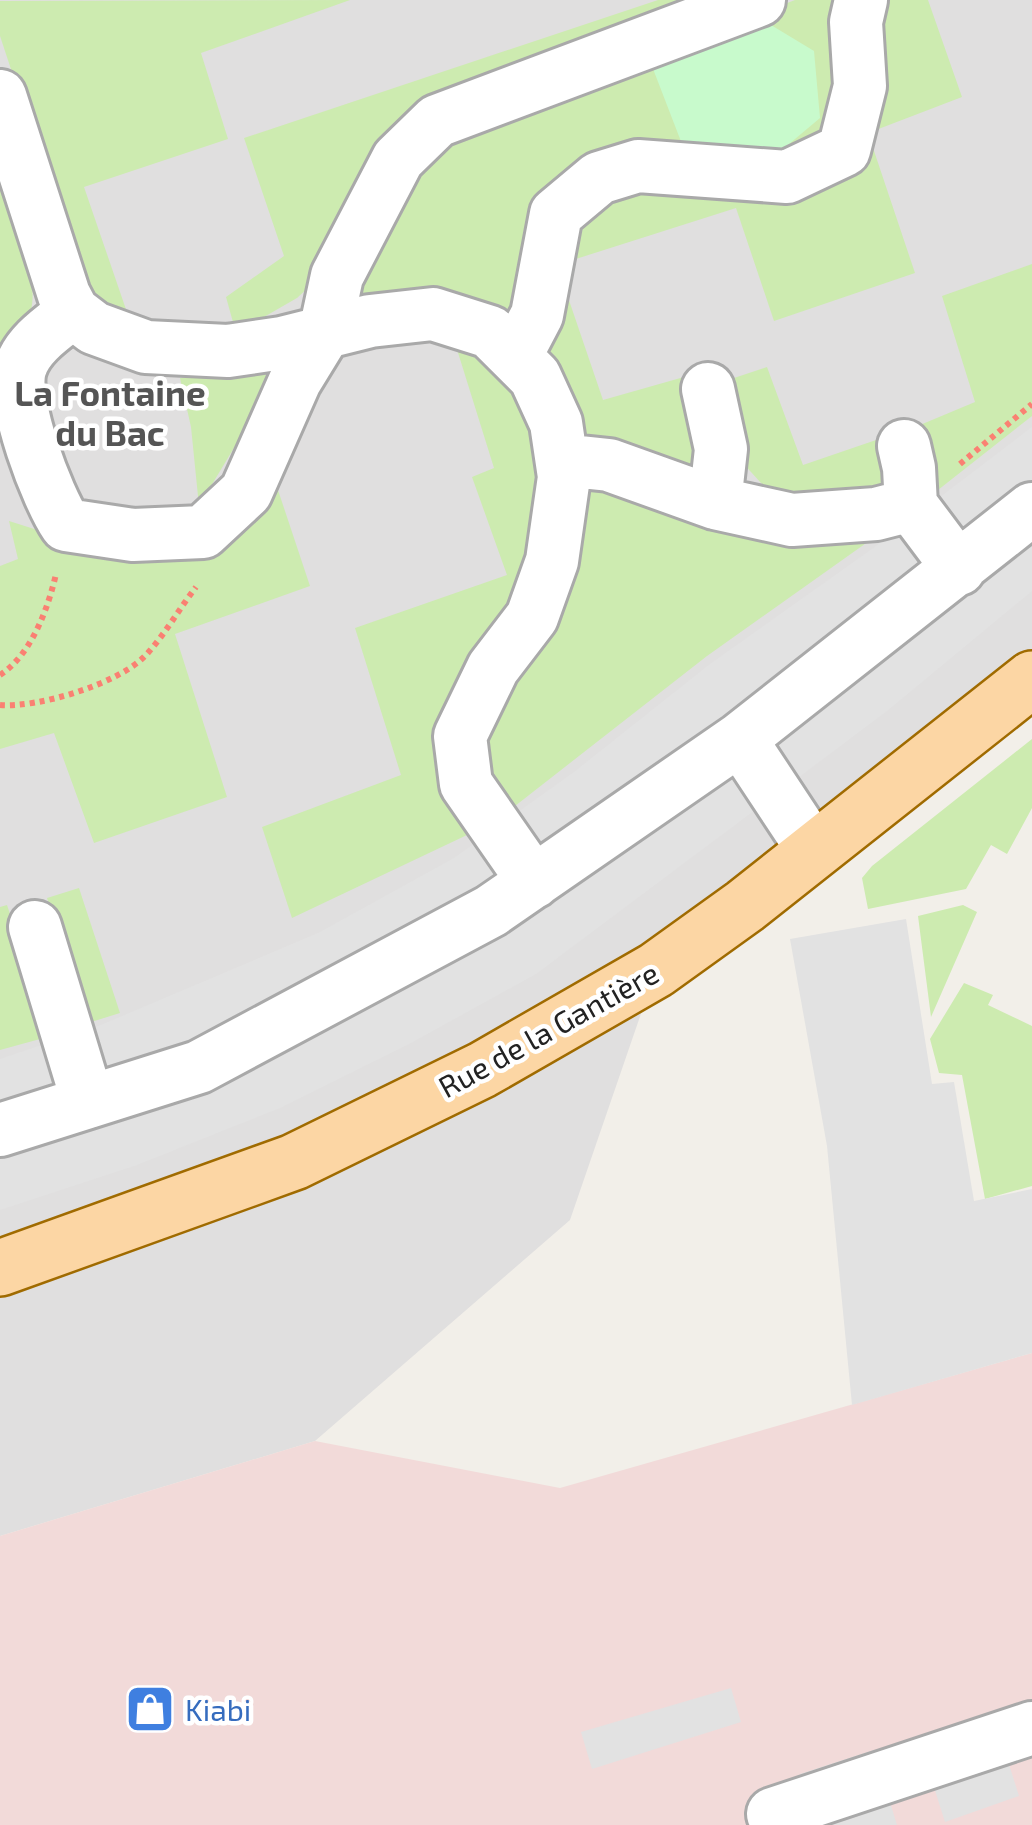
<svg xmlns="http://www.w3.org/2000/svg" width="1032" height="1825" viewBox="0 0 1032 1825" font-family="'Exo 2',sans-serif">
<style>
.residential{fill:#e0dfdf}
.commercial{fill:#f2dad9}
.grass{fill:#cdebb0}
.park{fill:#c8facc}
.parking{fill:#e2e2e2}
.lines{fill:none;stroke-linecap:round;stroke-linejoin:round}
.minor-casing{stroke:#a9a9a9;stroke-width:58}
.major-casing{stroke:#a06b00;stroke-width:60}
.path{stroke:#fa8072;stroke-width:6;stroke-dasharray:5 5;stroke-linecap:butt}
.minor{stroke:#fff;stroke-width:52}
.major{stroke:#fcd6a4;stroke-width:55}
.labels{text-anchor:middle;dominant-baseline:central;stroke-width:9;stroke-linejoin:round;paint-order:stroke}
.street-label{font-size:30px;fill:#222;stroke:#fff}
.shop-label{font-size:30px;fill:#366cbe;stroke:#fff;text-anchor:start}
.quarter-label{font-size:35px;font-weight:bold;fill:#555;stroke:#fff}
</style>
<rect width="100%" height="100%" fill="#f2efe9"/>
<path class="residential" d="M 0,0 L 1032,0 L 1032,703 L 656,970 L 570,1220 L 315,1441 L 0,1536 Z"/>
<path class="commercial" d="M 1032,1353 L 1032,1825 L 0,1825 L 0,1536 L 315,1441 L 560,1488 Z"/>
<path class="grass" d="M 350,0 L 201,53 L 228,139 L 84,187 L 131,324 L 100,316 L 54,199 L 0,36 L 0,1 Z
M 658,0 L 734,0 L 429,111 L 325,272 L 297,298 L 236,333 L 226,297 L 284,256 L 244,138 Z
M 795,0 L 848,0 L 836,140 L 787,165 L 596,168 L 516,342 L 343,314 L 351,275 L 443,135 Z
M 871,0 L 928,0 L 962,97 L 868,133 L 915,273 L 774,321 L 736,208 L 557,265 L 603,400 L 691,375 L 707,491 L 584,448 L 540,337 L 563,220 L 605,185 L 815,185 Z
M 0,145 C 9,184 40,275 31,310 C 27,324 12,338 0,345 Z
M 1032,264 L 1032,416 L 938,490 L 920,425 L 975,402 L 942,296 Z
M 455,343 L 482,356 L 519,383 L 555,484 L 452,800 L 467,835 L 292,918 L 262,827 L 401,775 L 355,628 L 507,575 L 472,477 L 494,468 Z
M 767,367 L 803,465 L 879,439 L 886,497 L 778,495 L 761,483 L 741,461 L 719,383 Z
M 263,373 L 272,374 L 273,383 L 199,506 L 191,427 L 180,378 Z
M 269,463 L 310,586 L 175,634 L 227,797 L 94,843 L 54,733 L 0,749 L 0,566 L 18,559 L 9,521 L 72,541 L 129,551 Z
M 575,473 L 893,524 L 707,656 L 506,813 L 491,790 L 483,744 Z
M 1032,739 L 1032,808 L 1007,854 L 991,845 L 966,889 L 868,909 L 862,878 L 872,866 Z
M 79,888 L 120,1013 L 88,1023 L 47,898 Z
M 7,905 L 51,1036 L 0,1050 L 0,907 Z
M 963,905 L 977,912 L 931,1017 L 918,916 Z
M 964,983 L 993,995 L 988,1005 L 1032,1026 L 1032,1186 L 985,1199 L 962,1075 L 939,1073 L 930,1039 Z"/>
<path class="park" d="M 766,22 L 814,51 L 820,118 L 770,160 L 682,144 L 650,61 Z"/>
<path class="parking" d="M 1032,427 L 1032,591 L 887,711 L 536,974 L 411,1043 L 280,1108 L 137,1165 L 0,1210 L 0,1059 L 101,1025 L 320,932 L 454,858 L 574,772 L 710,664 L 872,549 Z
M 906,919 L 932,1084 L 954,1082 L 974,1201 L 1032,1189 L 1032,1353 L 852,1405 L 827,1146 L 790,939 Z
M 731,1688 L 741,1722 L 592,1769 L 581,1732 Z
M 992,1711 L 1019,1796 L 945,1822 L 918,1737 Z
M 874,1750 L 897,1825 L 815,1825 L 800,1774 Z"/>
<g class="lines">
<g class="minor-casing">
<path id="minor" d="M 0,96 L 64,295 L 73,312 L 94,328 L 146,347 L 228,351 L 282,343 L 370,321 L 433,314 L 490,332 L 535,377 L 556,423 L 564,477 L 552,561 L 532,617 L 493,668 L 460,736 L 466,784 L 534,882
M 73,312 C 54,327 27,344 20,369 C 11,402 47,497 66,525 L 133,535 L 203,532 L 246,492 L 295,381 L 325,332 L 337,276 L 398,159 L 437,121 L 759,0
M 515,357 L 537,315 L 556,214 L 599,178 L 638,166 L 787,177 L 844,150 L 860,86 L 856,22 L 861,0
M 708,389 L 721,449 L 715,503
M 904,446 L 909,468 L 911,505 L 959,569
M 562,460 L 609,465 L 715,503 L 792,520 L 876,514 L 911,505
M 740,739 L 814,851
M 35,927 L 88,1102
M 0,1130 L 199,1067 L 491,911 L 740,739 L 1032,509
M 773,1814 L 1032,1728"/>
</g>
<g class="major-casing">
<path id="major" d="M 0,1268 L 294,1162 L 482,1070 L 656,970 L 745,906 L 1032,679"/>
</g>
<path class="path" d="M 960,464 L 1032,404
M 0,675 C 31,655 48,609 56,574
M 0,705 C 38,708 118,684 145,656 C 164,636 179,609 196,587"/>
<use href="#minor" class="minor"/>
<use href="#major" class="major"/>
</g>
<defs>
<g id="shop-square" transform="scale(2.5)"><rect x="-9" y="-9" width="18" height="18" rx="4" fill="#3f7fe0" stroke="#fff"/><path d="M-5-2.5h2.3a2.7 3.5 0 0 1 5.4 0H5L5.5 6h-11ZM-1.5-2.5h3a1.5 2.3 0 0 0-3 0Z" fill="#fff"/></g>
</defs>
<g fill-rule="evenodd">
<use href="#shop-square" x="150" y="1709"/>
</g>
<g class="labels">
<g class="street-label">
<text transform="translate(548 1029) rotate(-29)">Rue de la Gantière</text>
</g>
<g class="shop-label">
<text x="185" y="1709">Kiabi</text>
</g>
<g class="quarter-label">
<text x="110" y="392">La Fontaine<tspan x="110" dy="40">du Bac</tspan></text>
</g>
</g>
</svg>
